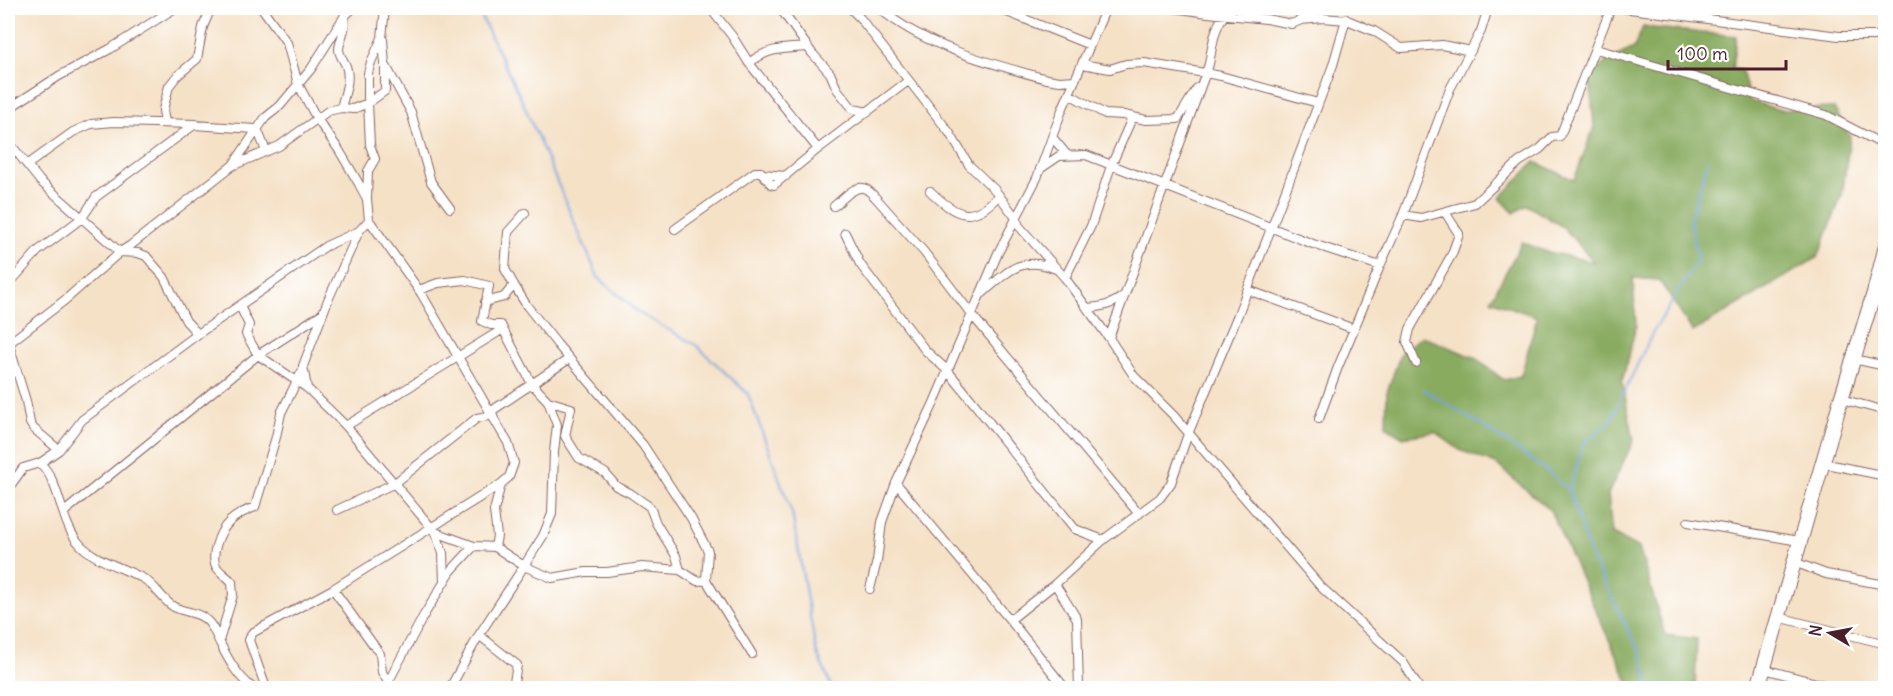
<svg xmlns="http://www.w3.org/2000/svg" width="1893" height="696" viewBox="0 0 1893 696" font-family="Delius,sans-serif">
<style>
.forest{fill:#89ab60;stroke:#6a6546;stroke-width:1.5}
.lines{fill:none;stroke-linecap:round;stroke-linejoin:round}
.stream{stroke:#71a2dc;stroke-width:2}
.street-casing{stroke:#866361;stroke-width:10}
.highway-casing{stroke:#866361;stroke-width:16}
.street{stroke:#fff;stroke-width:8}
.highway{stroke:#fff;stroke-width:14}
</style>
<rect width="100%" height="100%" fill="#fff"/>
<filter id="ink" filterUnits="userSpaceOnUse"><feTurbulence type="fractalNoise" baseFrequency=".0167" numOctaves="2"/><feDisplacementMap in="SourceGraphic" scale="12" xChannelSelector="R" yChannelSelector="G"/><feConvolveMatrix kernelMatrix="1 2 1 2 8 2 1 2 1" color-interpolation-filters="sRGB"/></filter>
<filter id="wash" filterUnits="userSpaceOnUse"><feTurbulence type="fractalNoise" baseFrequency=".008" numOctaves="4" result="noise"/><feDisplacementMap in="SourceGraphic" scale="24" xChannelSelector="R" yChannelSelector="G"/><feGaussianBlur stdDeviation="1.35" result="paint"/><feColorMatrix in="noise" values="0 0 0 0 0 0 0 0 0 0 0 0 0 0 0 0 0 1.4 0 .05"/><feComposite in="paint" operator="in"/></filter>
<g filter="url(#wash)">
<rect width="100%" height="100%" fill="#f5e1c6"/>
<path class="forest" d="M 1643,27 L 1736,36 L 1732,69 L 1742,71 L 1750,101 L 1780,110 L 1834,108 L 1850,137 L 1842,195 L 1818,257 L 1693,332 L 1659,280 L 1633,278 L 1636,326 L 1622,382 L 1634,440 L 1608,494 L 1612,534 L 1639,548 L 1665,635 L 1697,639 L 1695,688 L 1631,688 L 1550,510 L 1496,464 L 1460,450 L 1435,432 L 1403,437 L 1386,426 L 1387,392 L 1401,353 L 1422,336 L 1475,358 L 1504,380 L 1521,376 L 1537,317 L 1491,300 L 1522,242 L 1544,251 L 1594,262 L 1563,227 L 1527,205 L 1514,213 L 1500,198 L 1535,162 L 1574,180 L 1594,127 L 1590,78 L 1608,60 L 1634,48 Z"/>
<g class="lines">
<path class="stream" d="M 477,8 L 523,103 L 598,277 L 639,313 L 696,345 L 748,394 L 792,513 L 816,651 L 832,688
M 1423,389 L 1486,428 L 1546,470 L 1569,490 L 1591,557 L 1642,657 L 1650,688
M 1569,490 L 1584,443 L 1610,422 L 1652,334 L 1698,259 L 1690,220 L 1708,160"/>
</g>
</g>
<g filter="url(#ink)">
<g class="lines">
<g class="street-casing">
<path id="street" d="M 262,8 L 287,43 L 298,84 L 317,119 L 339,150 L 359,184 L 367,199 L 369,220 L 421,293 L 508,443 L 514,463 L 509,477 L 501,484 L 333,589 L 252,633 L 249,640 L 266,688
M 710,8 L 732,36 L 749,63 L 818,149
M 780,8 L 812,53 L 830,73 L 837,89 L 853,109 L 868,112
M 850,8 L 860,18 L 949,132 L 969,165 L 995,190 L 1016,218 L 1019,226 L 1065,278 L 1109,338 L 1134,376 L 1174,416 L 1321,587 L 1403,662 L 1419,688
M 879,8 C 923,46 991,64 1047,79 L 1060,81 L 1075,80
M 997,8 L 1090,45
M 1174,8 L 1208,13 L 1266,19 L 1292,24 L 1301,20 L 1323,18 L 1347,20 L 1374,31 L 1401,48 L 1442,45 L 1471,51
M 1622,8 L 1839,36 L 1886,36
M 1596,49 L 1826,115 L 1886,146
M 749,63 C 770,47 783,49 808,47
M 1082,64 L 1110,69 L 1126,64 L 1144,63 L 1205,73
M 386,66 L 411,112 L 431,182 L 450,208
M 1204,75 L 1205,73 L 1221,76 L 1318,103
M 1069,94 L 1105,114 L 1124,115 L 1146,120 L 1178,119 L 1197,88
M 341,108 C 344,95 351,80 346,66 C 344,60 339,56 339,49 C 340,38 347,29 344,17 L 353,8
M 8,109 L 59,76 L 110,49 L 175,8
M 165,123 L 163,110 L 169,86 L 177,76 L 197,59 L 203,27 L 211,8
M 1053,138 L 1067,155
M 8,141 L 40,181 L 120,252 L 131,245 L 232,166 L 279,146 L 328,111 L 341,108 L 353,109 L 368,103 L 368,73 L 371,62 L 382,38 L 385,8
M 27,165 L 73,132 L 91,124 L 114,122 L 196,124
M 233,165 L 265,118 L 280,106 L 311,69 L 344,17 L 346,8
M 1040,169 L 1059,156 L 1086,155 L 1313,244 L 1380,266 L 1403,215 L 1421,218 L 1475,203 L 1519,162 L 1540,149 L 1552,137 L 1560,136 L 1611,8
M 763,174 L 786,176
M 930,191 C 956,216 972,225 999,195
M 367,197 L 368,171 L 375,159 L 370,145 L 368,103 L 385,91 L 385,64 L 383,40
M 834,206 C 841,201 853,186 863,188 C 868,189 872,194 875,197 L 924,252 L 972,315 L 1139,514
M 1403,215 L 1450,89 L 1481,31 L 1488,8
M 675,229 L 755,172 L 761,172 L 771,184 L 774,185 L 818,149 L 908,81
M 845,233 L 860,264 L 925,350 L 948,371 L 1075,529 L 1103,540
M 1065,278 L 1091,226 L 1111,166 L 1132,118
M 8,285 L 38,251 L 82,218 L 96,197 L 194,125 L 255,129 L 258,131 L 266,151
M 514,285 L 527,306 L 557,344 L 643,445 L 691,518 L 708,551 L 706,580
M 419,290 L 438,283 L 465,280 L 489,286 L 482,321 L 491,325 L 501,325 L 503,329
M 1248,290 L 1354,329 L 1380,266
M 983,293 C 1008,271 1021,255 1056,269
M 485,302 L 504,297 L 514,285 L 505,269 L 508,232 L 525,213
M 240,306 L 249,325 L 246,334 L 258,355 L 307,388 L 346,426 L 503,329 L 532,384 L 548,401 L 571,408 L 565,436 L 579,458 L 605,473 L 616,486 L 630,493 L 650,507 L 656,523 L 676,556 L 680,570
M 1087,308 C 1102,307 1112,305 1123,296
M 1109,338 L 1209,64 C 1213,43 1214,21 1232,8
M 8,342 L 26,401 L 30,423 L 33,428 L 59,450
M 8,344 L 65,300 L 120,252 L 138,253 L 146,256 L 164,277 L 186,321 L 198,334
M 1853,359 L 1886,366
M 1416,363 L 1407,342 L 1410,329 L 1452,254 L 1459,234 L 1445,212
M 307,388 L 303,366 L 328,300 L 359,231
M 1841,399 L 1886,411
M 548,401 L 557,425 L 554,452 L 552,514 L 543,536 L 524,566 L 552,578 L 586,572 L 607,572 L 642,567 L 680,570 L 697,581 L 706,580 L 752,654
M 490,412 L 569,359
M 1319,419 L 1338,367 L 1354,329
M 346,426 L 435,532 L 443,553 L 444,582
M 40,463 C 61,483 59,518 77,541 C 93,561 123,567 144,579 C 156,586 162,600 174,607 C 184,612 196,612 204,618 C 213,624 216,636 221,645 C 229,661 238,677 253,688
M 1822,463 L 1886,476
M 896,483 L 1010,620 L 1065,688
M 8,489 L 23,468 L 40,463 L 59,450 L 82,420 L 198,334 L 326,246 L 359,231 L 369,220
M 337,510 L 395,483 L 477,418 L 493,415
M 64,512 L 258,355 L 323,313
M 1688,522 L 1799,541
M 435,532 L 474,546
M 495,547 L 497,536 L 494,511 L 501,484
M 1794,562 L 1826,574 L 1886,585
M 1055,584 L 1077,619 L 1079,688
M 333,589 L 380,654 L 382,672 L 388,682
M 870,589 L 877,561 L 882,522 L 896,483 L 933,405 L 998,253 L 1037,178 L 1062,110 L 1106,8
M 1778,617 L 1886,644
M 1010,620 L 1055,584 L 1103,540 L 1160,498 L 1171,483 L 1188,434 L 1237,317 L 1290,179 L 1333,65 L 1346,19
M 479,635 L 517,665 L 513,688
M 219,641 L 233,595 L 232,582 C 228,577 222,574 218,569 C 213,563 214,553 216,546 C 222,524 234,515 255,507 L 276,437 L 281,413 L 303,369
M 1764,669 L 1835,688
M 385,688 L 424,615 L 451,571 L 474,546 L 495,547 L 524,566 L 479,635 L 450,688"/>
</g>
<g class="highway-casing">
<path id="highway" d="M 1758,688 L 1841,399 L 1874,293 L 1886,246"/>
</g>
<use href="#street" class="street"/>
<use href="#highway" class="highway"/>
</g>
</g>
<rect width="1893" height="696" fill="none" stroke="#fff" stroke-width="30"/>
<g transform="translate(1830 633) rotate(280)" stroke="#ffffff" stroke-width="4.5" paint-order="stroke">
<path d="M0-4.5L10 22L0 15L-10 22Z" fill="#4a1f2b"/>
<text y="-9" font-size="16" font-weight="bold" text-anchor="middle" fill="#4a1f2b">N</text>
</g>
<path d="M1668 60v9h118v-9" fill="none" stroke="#4a1f2b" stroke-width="3"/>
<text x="1677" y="60" font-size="18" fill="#4a1f2b" stroke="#ffffff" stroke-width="4.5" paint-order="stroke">100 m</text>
</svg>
